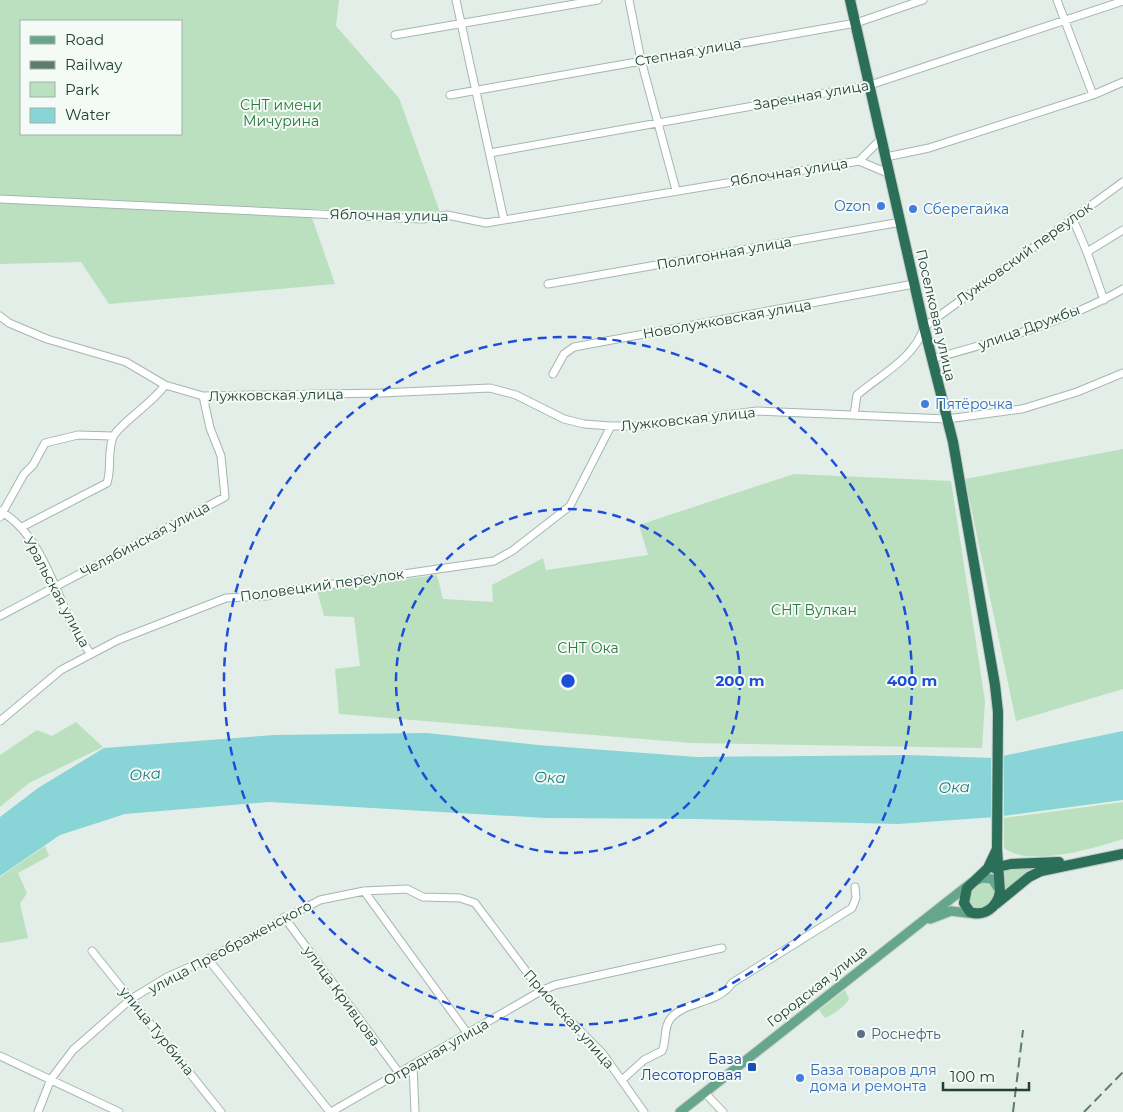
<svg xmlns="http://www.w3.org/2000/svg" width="1123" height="1112" viewBox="0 0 1123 1112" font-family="Montserrat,sans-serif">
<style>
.green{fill:#bbe0c0;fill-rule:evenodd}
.water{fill:#88d4d6}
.pier{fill:#e3eee8}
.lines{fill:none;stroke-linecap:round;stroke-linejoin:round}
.minor-casing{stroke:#a5b7ae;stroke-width:9}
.major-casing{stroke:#c1cac6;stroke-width:11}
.highway-casing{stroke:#c1cac6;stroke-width:12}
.minor{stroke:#fff;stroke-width:7}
.major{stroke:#65a68d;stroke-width:9}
.highway{stroke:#2b6f58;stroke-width:10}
.rail{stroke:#5c7c6f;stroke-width:2;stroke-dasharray:10 5;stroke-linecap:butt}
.ring{fill:none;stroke:#1d4ed8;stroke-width:2.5;stroke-dasharray:9 6}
.shop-dot{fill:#3f7fe0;stroke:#f4faf6;stroke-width:2}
.service-dot{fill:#5c6f8a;stroke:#f4faf6;stroke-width:2}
.transit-dot{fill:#1a4fb4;stroke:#f4faf6;stroke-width:2}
.labels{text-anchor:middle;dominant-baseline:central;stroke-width:4;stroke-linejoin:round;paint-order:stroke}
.street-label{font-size:14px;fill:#214134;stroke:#f4faf6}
.park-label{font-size:14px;fill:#297a3d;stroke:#f4faf6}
.shop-label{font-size:14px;fill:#366cbe;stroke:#f4faf6;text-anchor:start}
.service-label{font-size:14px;fill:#4e5e75;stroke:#f4faf6;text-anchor:start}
.transit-label{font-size:14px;fill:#164399;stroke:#f4faf6;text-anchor:end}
.water-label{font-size:15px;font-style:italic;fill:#177d81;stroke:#f4faf6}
.centre{fill:#1d4ed8;stroke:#f4faf6;stroke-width:2.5}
.ring-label{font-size:15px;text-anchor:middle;font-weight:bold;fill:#1d4ed8;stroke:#f4faf6;stroke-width:4;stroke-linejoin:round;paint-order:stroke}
</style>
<rect width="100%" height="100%" fill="#e3eee8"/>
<path class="green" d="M 0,0 L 339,0 L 336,26 L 399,98 L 440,212 L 309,209 L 335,284 L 109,304 L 81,262 L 0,264 ZM 21,21 L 181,21 L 181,134 L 21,134 Z
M 1123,449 L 1123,689 L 1016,721 L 965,479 Z
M 794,474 L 951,481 L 985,701 L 982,748 L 691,743 L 339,714 L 335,669 L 360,666 L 354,617 L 324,616 L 317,590 L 437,575 L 443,599 L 493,602 L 492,585 L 543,558 L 546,570 L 648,555 L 639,525 Z
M 76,722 L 103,747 L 29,783 L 0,807 L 0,755 L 37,730 L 52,736 Z
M 1123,802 L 1123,839 C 1095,848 1029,868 1004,848 L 1004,818 Z
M 45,846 L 49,856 L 18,873 L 27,893 L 20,904 L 28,938 L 0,943 L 0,877 Z
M 1033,868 L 1034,869 L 1004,892 L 1004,873 L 1007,869 Z
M 982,883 L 991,885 L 996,894 L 990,905 L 978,910 L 969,907 L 967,895 L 973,886 Z
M 845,990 L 849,999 C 844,1007 834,1014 825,1018 L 819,1010 Z"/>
<path class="water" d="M 1123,731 L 1123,800 L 995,817 L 898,824 L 698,819 L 545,818 L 269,802 L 125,814 L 60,835 L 0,876 L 0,817 L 38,788 L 104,748 L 274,735 L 427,733 L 538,745 L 697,757 L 908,755 L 993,758 Z"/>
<path class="pier" d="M 1004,753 L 1004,818 L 991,820 L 991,756 Z"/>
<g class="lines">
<g class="minor-casing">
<path id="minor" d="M 456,0 L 504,220
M 629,0 L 641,60 L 676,190
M 1057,0 L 1093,95
M 395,35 L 598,0
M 450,95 L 856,23 L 923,0
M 490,153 L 870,85 L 1123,1
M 886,157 L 929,148 L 1093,95 L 1123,82
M 859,161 L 882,138
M 0,199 L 423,219 L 447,215 L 486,223 L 859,161 L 890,174
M 1072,217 L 1087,252 L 1104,300
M 1087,252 L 1123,230
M 548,284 L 901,222
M 0,316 L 9,323 L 47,339 L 126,362 L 165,385 L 203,396 L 381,393 L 490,388 L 516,395 L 564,419 L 584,424 L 611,426 L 642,426 L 757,411 L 947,419 L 1022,409 L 1077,392 L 1123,373
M 932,359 C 997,341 1065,322 1123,289
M 553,374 L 564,354 L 574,347 L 914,284
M 854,415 L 857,395 C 880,375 915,358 924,327 L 1123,182
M 0,511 C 40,533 55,590 74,629 C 79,638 85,646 91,654
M 0,517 L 24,474 L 33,465 L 45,443 L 78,435 L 113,436
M 22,527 L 107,483 C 112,468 107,453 113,437 C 118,425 154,402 165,385
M 0,616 L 225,497 L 221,456 L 210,428 L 203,396
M 0,721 L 61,670 L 118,640 L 226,598 L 266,596 L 292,590 L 494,561 L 512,551 L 570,506 L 611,426
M 364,891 L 468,1034
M 284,917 L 400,1074
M 92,951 L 221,1112
M 208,959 L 330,1112
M 0,1056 L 119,1112
M 413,1066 L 415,1112
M 622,1080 L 644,1060 L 662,1051 C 667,1041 663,1027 671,1018 C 687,1000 719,1004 732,983 L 852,908 L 856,898 L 855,887
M 704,1092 L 723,1112
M 38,1112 L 51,1079 L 73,1050 L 131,999 L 167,977 L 208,959 L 320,900 L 364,891 L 407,889 L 423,897 L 460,898 L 475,903 L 541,991 L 603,1054 L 644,1112
M 331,1112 L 541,991 L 555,985 L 722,948"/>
</g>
<g class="major-casing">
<path id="major" d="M 930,919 L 951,911 L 975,914
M 680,1112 L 971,883 L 982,878 L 992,879 L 1000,891"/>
</g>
<g class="highway-casing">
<path id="highway" d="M 850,0 L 924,327 L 953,442 L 995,685 L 998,712 L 997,849 L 1000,892 C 997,907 985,917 970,912 L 964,903 L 967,888 L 988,868 L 997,849
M 994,868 L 1011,864 L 1059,862
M 996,904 L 1029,877 L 1041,871 L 1123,854"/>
</g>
<use href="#minor" class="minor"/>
<use href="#major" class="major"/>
<use href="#highway" class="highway"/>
<path class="rail" d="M 1013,1112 L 1023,1030
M 1084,1112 L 1123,1072"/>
</g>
<g class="ring">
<circle cx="568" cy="681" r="172"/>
<circle cx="568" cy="681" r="344"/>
</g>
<g class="shop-dot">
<circle cx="881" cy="206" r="5"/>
<circle cx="913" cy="209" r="5"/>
<circle cx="925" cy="404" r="5"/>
<circle cx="800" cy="1078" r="5"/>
</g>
<circle class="service-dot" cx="861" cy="1034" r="5"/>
<rect class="transit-dot" x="747" y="1062" width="10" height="10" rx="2.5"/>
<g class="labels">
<g class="street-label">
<text transform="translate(688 52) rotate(-10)">Степная улица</text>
<text transform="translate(811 95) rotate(-10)">Заречная улица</text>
<text transform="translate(789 172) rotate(-9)">Яблочная улица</text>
<text transform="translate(389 215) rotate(1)">Яблочная улица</text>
<text transform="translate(724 253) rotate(-10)">Полигонная улица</text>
<text transform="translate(1024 253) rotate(-36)">Лужковский переулок</text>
<text transform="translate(936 315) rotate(77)">Поселковая улица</text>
<text transform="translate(727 319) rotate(-10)">Новолужковская улица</text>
<text transform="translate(1029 327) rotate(-20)">улица Дружбы</text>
<text transform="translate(276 395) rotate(-1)">Лужковская улица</text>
<text transform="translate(688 419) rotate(-6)">Лужковская улица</text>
<text transform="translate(145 539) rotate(-28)">Челябинская улица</text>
<text transform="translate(322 585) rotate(-8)">Половецкий переулок</text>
<text transform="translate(57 592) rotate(62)">Уральская улица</text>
<text transform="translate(230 947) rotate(-28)">улица Преображенского</text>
<text transform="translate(817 986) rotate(-38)">Городская улица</text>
<text transform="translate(342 996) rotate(54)">улица Кривцова</text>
<text transform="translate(569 1019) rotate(48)">Приокская улица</text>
<text transform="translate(157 1031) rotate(51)">улица Турбина</text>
<text transform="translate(436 1052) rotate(-30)">Отрадная улица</text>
</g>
<g class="park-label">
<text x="281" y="105">СНТ имени<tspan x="281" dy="16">Мичурина</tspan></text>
<text x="814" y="610">СНТ Вулкан</text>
<text x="588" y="648">СНТ Ока</text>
</g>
<g class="shop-label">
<text x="871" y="206" text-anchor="end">Ozon</text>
<text x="923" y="209">Сберегайка</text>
<text x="935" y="404">Пятёрочка</text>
<text x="810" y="1070">База товаров для<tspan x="810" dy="16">дома и ремонта</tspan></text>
</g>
<g class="service-label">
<text x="871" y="1034">Роснефть</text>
</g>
<g class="transit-label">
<text x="742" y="1059">База<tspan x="742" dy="16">Лесоторговая</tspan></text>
</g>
<g class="water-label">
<text transform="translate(145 774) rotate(-5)">Ока</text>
<text transform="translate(550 777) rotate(2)">Ока</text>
<text transform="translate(954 787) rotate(-2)">Ока</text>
</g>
</g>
<circle cx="568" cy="681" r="8" class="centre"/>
<g class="ring-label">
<text x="740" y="686">200 m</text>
<text x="912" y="686">400 m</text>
</g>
<rect x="20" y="20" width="162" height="115" fill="#f4faf6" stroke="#a0b0a8"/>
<rect x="30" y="36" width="25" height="8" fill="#65a68d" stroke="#a0b0a8"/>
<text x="65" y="45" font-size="15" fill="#214134">Road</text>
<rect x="30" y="61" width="25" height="8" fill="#5c7c6f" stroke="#a0b0a8"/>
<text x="65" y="70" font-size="15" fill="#214134">Railway</text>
<rect x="30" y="82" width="25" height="15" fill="#bbe0c0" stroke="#a0b0a8"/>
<text x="65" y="95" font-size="15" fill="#214134">Park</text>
<rect x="30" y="108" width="25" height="15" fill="#88d4d6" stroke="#a0b0a8"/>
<text x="65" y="120" font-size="15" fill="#214134">Water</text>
<path d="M943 1082v8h86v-8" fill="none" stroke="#214134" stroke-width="2.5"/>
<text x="950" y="1082" font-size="15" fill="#214134" stroke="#f4faf6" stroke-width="4" paint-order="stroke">100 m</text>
</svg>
